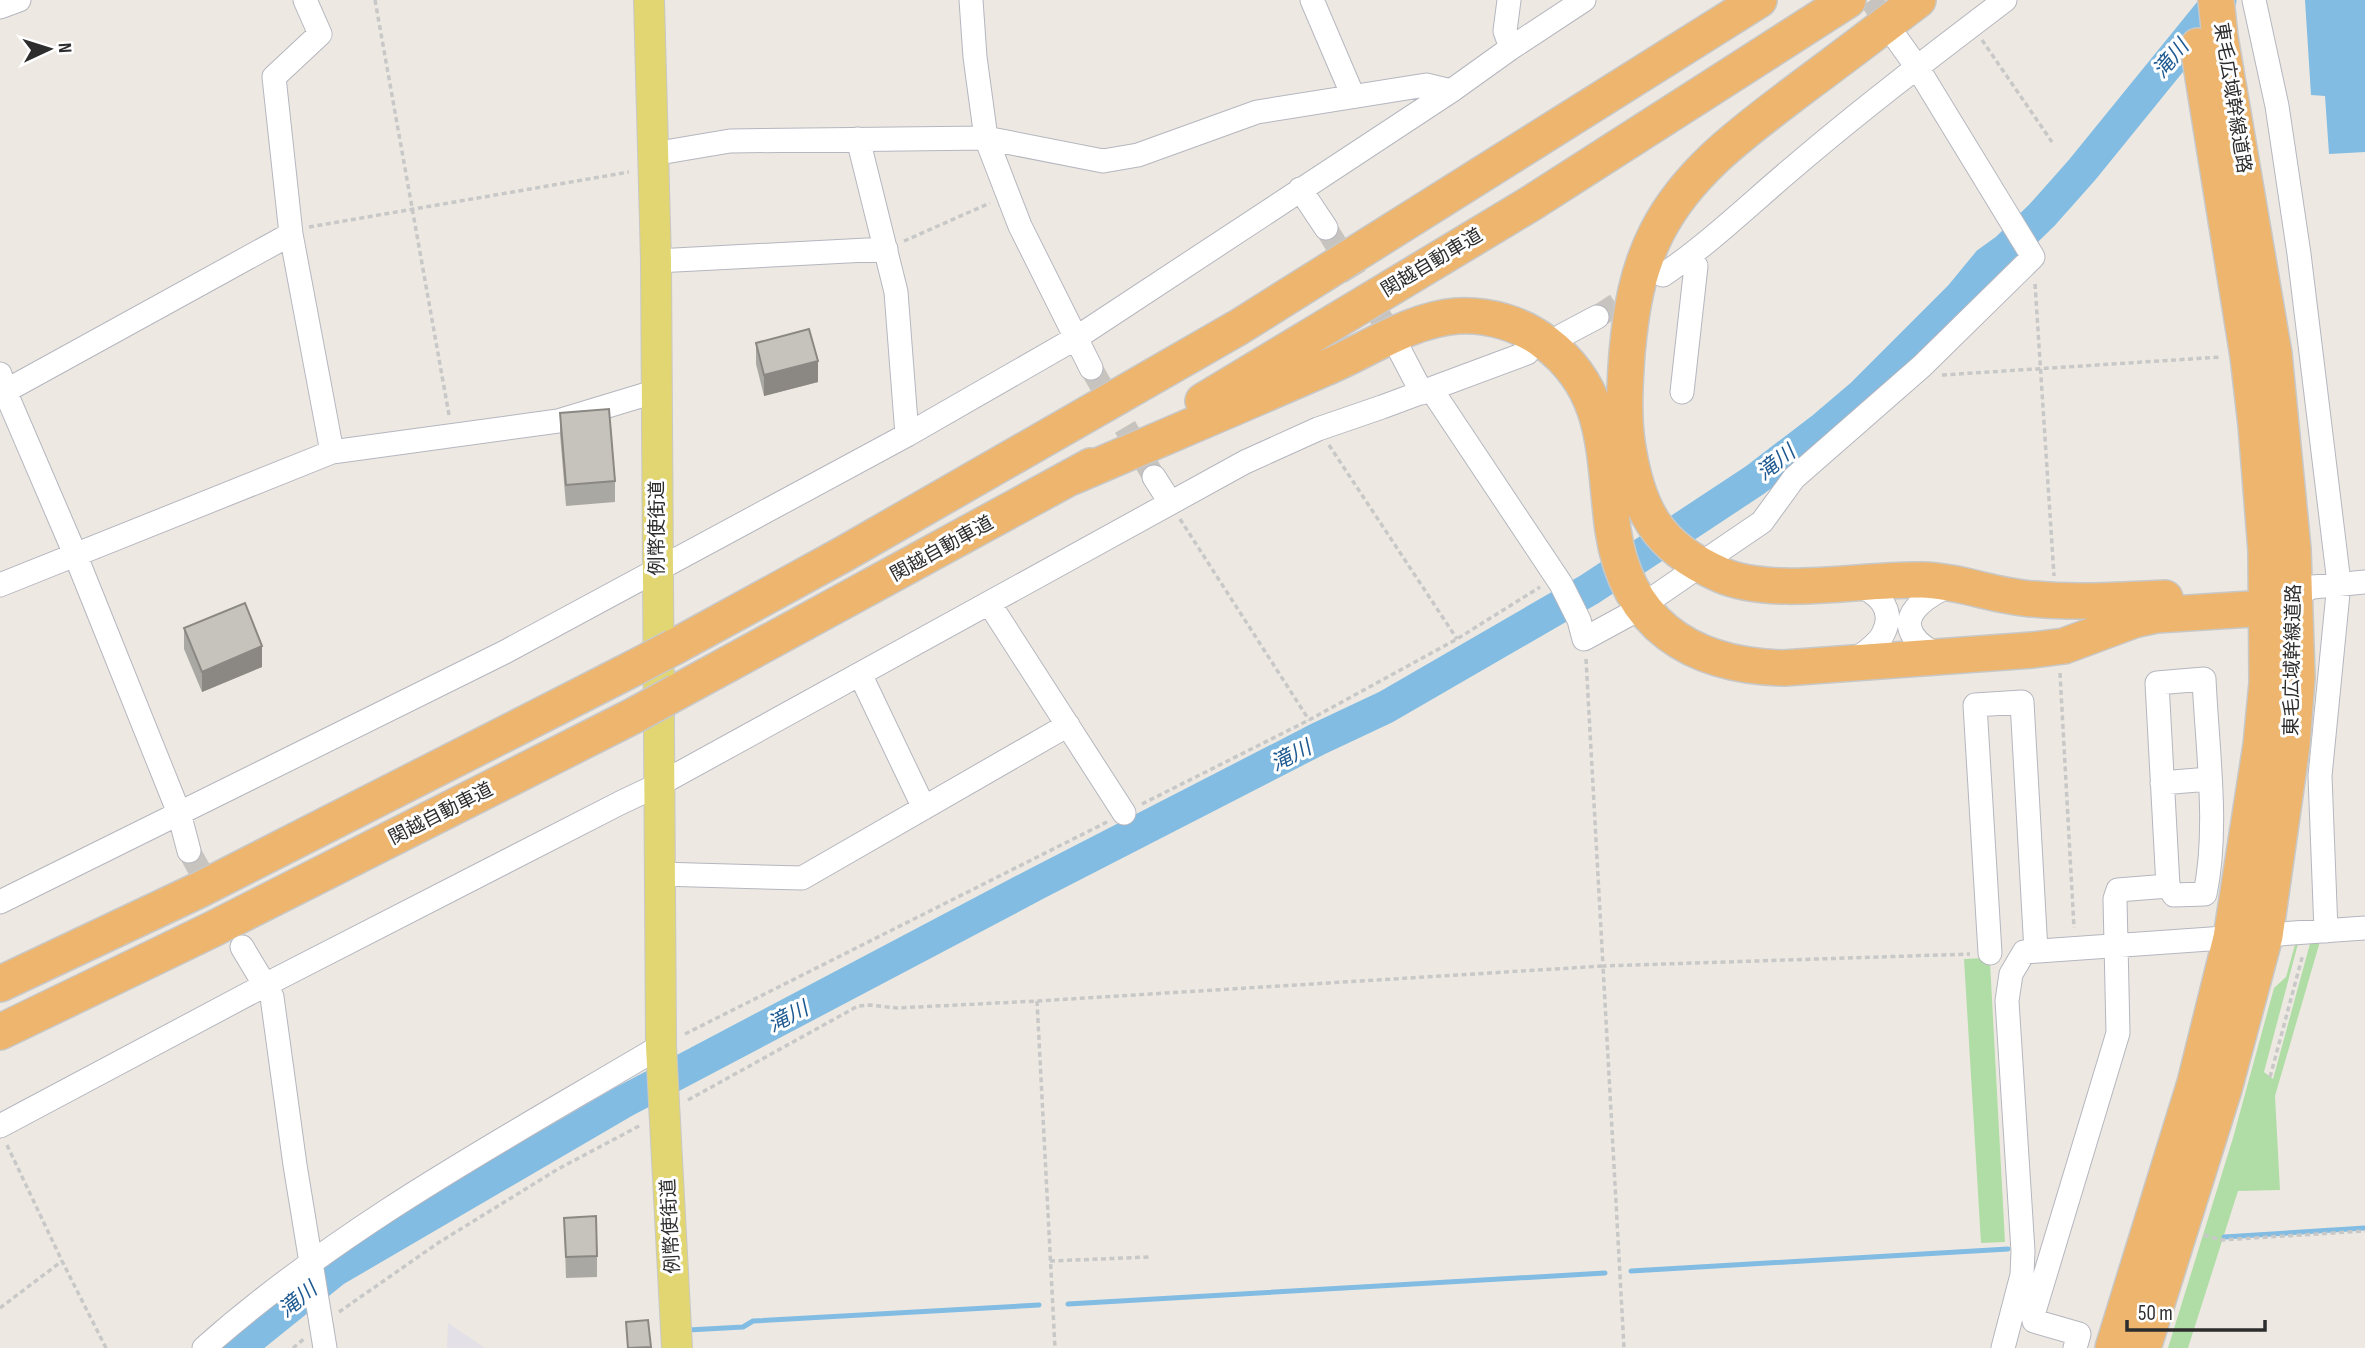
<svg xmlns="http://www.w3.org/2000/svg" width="2365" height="1348" viewBox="0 0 2365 1348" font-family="'Sofia Sans Condensed','Noto Sans JP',sans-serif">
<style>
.industrial{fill:#e3e1e7}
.green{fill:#b0dda5}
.water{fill:#82bce2}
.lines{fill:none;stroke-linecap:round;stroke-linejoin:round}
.stream{stroke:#82bce2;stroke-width:5}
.river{stroke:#82bce2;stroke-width:33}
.minor-tunnel{stroke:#c7c3be;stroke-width:23;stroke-dasharray:23 11;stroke-linecap:butt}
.minor-casing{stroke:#b5b6bf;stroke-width:25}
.major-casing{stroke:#c8c8c8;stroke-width:32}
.highway-casing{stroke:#c8c8c8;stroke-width:38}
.path{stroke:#c8c8c8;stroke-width:3.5;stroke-dasharray:5 3.5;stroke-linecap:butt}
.minor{stroke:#fff;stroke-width:23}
.major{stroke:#e2d672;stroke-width:30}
.highway{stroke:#edb56d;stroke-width:35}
.highway-bridge-casing{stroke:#c8c8c8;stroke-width:38;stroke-linecap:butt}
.highway-bridge{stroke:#edb56d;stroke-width:35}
.wall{fill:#aaa8a3}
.shaded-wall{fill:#8b8884}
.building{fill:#c6c3bd;stroke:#8b8884;stroke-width:2}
.labels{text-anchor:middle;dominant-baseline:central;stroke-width:6;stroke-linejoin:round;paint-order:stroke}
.street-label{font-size:19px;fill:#2d2d2d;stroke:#fff}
.water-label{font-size:21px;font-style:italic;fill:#1e5a91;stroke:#fff}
</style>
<rect width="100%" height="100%" fill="#ede9e2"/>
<path class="industrial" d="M 448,1323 L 485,1348 L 447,1348 Z"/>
<path class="green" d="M 2321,938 L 2275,1096 L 2280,1190 L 2238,1191 L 2188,1348 L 2168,1348 L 2233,1138 L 2274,988 L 2286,977 L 2296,941 L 2299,940 L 2264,1072 L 2273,1079 L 2311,940 Z
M 1985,958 L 1990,962 L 2005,1242 L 1981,1243 L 1964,959 Z"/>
<path class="water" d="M 2305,0 L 2365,0 L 2365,152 L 2329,154 L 2325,96 L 2311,95 Z"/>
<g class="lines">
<path class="stream" d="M 2224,1237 L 2365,1228
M 1631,1271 L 2008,1249
M 1068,1304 L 1605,1273
M 687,1333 L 688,1330 L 743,1327 L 753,1321 L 1039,1305"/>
<path class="river" d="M 238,1348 L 335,1270 L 623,1102 L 1036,884 L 1318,739 L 1386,707 L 1590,589 L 1755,480 L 1823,428 L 1863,394 L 1960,297 L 1988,263 L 2006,250 L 2042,215 L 2082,170 L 2220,0"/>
<path class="minor-tunnel" d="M 1871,0 L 1894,35
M 1326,228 L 1398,346
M 1597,317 L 1642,288
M 1091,368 L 1154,477
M 189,851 L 234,932"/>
<g class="minor-casing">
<path id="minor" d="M 305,0 L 320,34 L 274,77 L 291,234 L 332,452
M 971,0 L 975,57 L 986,138 L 1020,226 L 1091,368
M 1312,0 L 1353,96
M 1509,0 L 1505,31 L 1511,48
M 2254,0 L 2277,106 L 2299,254 L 2339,583 L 2320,776 L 2326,931
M 0,7 L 19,0
M 858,139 L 896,292 L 907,435
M 653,154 L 730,141 L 986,138 L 1103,161 L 1138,155 L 1257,112 L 1426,85 L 1451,91
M 1300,189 L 1326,228
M 656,261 L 886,249
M 1663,275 C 1710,243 1751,203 1795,166 C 1863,108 1934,54 2005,0
M 1563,335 L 1597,317
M 1399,349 L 1422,393
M 0,374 L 5,391 L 75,554 L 179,813 L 189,851
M 1431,389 L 1561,584 L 1579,620 L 1584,639 L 1630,614
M 1682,392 L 1696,266 L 1690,257
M 0,394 L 291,234
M 1154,477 L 1170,502
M 1712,556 L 1762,522 L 1794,478 L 1922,366 L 2033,257 L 1917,67 L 1894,35
M 0,585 L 332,452 L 558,421 L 657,391
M 2294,595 L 2313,587 L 2365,582
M 1656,596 L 1688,574
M 989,603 L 1124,813
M 1943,656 C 1919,648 1895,627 1920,604 C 1929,595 1942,589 1954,583
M 1850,664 C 1861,655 1877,646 1883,634 C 1897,607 1875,592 1855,583
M 860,674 L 924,808
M 2204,679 C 2207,747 2219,828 2205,894 L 2174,895 L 2168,886 L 2157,683 Z
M 2162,783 L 2209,779
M 659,874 L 802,878 L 1068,725
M 0,902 L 505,652 L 907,435 L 1076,338 L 1451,91 L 1511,48 L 1584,0
M 242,947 L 272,997 L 295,1165 L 325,1348
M 1990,953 L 1975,705 L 2022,702 L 2036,951
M 0,1126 L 265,985 L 620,803 L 660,784 L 1245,462 L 1318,429 L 1382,407 L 1527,353
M 204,1348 C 343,1225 503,1140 661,1046
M 2003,1348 L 2022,1275 L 2023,1251 L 2007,1001 L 2011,974 L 2024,952 L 2365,928
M 2075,1348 L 2079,1334 L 2034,1321 L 2033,1315 L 2118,1033 L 2115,899 L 2118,890 L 2168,886"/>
</g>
<g class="major-casing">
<path id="major" d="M 649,0 L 656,261 L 661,1046 L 677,1348"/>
</g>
<g class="highway-casing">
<path id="highway" d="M 1918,0 C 1880,29 1842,58 1804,86 C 1749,128 1689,169 1657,232 C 1637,271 1631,310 1627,353 C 1625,382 1623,413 1627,442 C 1637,509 1656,547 1721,575 C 1775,598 1864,578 1922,580 C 1961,581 1996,597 2034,599 C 2077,603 2122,600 2165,598
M 1203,401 L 1530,204 L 1848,0
M 1072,477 C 1156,441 1241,405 1325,368 C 1368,350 1409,320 1457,316 C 1488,314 1522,324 1546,343 C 1611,392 1603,459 1613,530 C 1627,626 1693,666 1784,668 L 2033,650 L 2064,646 L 2134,620 L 2157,615 L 2266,608 L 2294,595
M 674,647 L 842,555 L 1239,327 L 1759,0
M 677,692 L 1091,466
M 0,984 L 199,890 L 634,668
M 0,1032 L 211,930 L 635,715
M 2113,1348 L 2195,1083 L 2231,938 L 2261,745 L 2267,683 L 2266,551 L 2256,425 L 2248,356 L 2198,46
M 2143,1348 L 2224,1089 L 2265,936 L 2292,745 L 2297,678 L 2293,549 L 2274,354 L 2220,37 L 2216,0"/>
</g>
<path class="path" d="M 375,0 L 449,415
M 1982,40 L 2052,142
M 309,227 L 629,172
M 904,241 L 990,203
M 2035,284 L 2054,576
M 1942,375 L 2221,357
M 1329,445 L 1457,639
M 1180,519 L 1309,720
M 1586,659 L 1603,966 L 1970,954
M 2060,673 L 2074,928
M 1142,804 L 1309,720 L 1457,639 L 1540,587
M 1037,1001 L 1055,1348
M 685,1034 L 1107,822
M 2270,1077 L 2303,954
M 688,1100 L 858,1006 L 870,1005 L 897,1008 L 1037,1001 L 1603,966 L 1624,1348
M 7,1145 L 62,1261 L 106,1348
M 2204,1235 L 2221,1240 L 2365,1231
M 1050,1261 L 1149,1257
M 0,1308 L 62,1261
M 339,1312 L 438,1243 L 558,1169 L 641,1125
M 293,1348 L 305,1338"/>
<use href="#minor" class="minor"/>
<use href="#major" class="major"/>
<use href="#highway" class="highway"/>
<g class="highway-bridge-casing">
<path id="highway-bridge" d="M 634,668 L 674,647
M 635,715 L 677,692"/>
</g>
<use href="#highway-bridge" class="highway-bridge"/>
</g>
<path class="wall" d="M 756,343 L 818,382 L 764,396 L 756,364 Z
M 560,413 L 615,481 L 615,502 L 566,506 L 560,434 Z
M 184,628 L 262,667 L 202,692 L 184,649 Z
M 564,1218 L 597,1256 L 597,1277 L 566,1278 Z"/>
<path class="shaded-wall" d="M 818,361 L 818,382 L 764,396 L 764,375 Z
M 262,646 L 262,667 L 202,692 L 202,672 Z"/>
<path class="building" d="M 809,329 L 818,361 L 764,375 L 756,343 Z
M 609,409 L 615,481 L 566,485 L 560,413 Z
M 245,603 L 262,646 L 202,672 L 184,628 Z
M 596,1216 L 597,1256 L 566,1257 L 564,1218 Z
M 648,1320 L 651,1347 L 628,1348 L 626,1322 Z"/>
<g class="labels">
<g class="street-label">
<text transform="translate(2232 98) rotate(81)">東毛広域幹線道路</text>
<text transform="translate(1432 263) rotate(-31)">関越自動車道</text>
<text transform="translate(657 528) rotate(-90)">例幣使街道</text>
<text transform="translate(942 549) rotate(-29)">関越自動車道</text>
<text transform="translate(2293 660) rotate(-89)">東毛広域幹線道路</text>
<text transform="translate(441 814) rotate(-27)">関越自動車道</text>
<text transform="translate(671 1226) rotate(-93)">例幣使街道</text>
</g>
<g class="water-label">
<text transform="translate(2171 59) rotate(-50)">滝川</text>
<text transform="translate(1776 463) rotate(-38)">滝川</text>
<text transform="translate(1291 756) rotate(-27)">滝川</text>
<text transform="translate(788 1017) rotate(-27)">滝川</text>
<text transform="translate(298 1300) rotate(-39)">滝川</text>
</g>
</g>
<g transform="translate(49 49) rotate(86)" stroke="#ffffff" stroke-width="5" paint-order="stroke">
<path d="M0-5L12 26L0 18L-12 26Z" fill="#2d2d2d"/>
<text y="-10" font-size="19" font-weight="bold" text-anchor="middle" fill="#2d2d2d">N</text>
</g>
<path d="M2127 1320v10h138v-10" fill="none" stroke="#2d2d2d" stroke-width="3.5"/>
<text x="2138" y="1320" font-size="21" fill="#2d2d2d" stroke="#ffffff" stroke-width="5" paint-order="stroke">50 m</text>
</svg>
